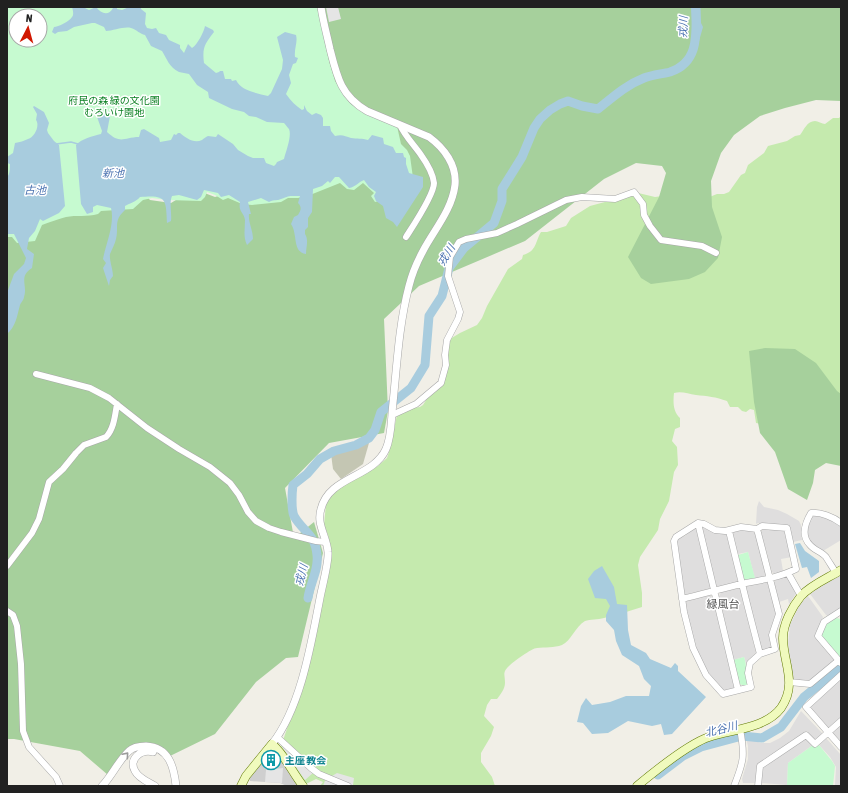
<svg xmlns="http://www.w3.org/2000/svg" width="848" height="793" viewBox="0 0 848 793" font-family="'Asap Condensed','Noto Sans JP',sans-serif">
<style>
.residential{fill:#dfdede}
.religious{fill:#cfcfcf}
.construction{fill:#c4c6b3}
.grass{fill:#c5eaae}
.forest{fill:#a6d09c;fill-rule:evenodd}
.park{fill:#c6fad0;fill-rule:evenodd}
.parking{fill:#e5e5e5}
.water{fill:#a8ccde}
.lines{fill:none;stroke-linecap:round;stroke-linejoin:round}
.stream{stroke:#a8ccde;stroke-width:1.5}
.river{stroke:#a8ccde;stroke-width:9}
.minor-casing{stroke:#a8a8a8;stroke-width:7}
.tertiary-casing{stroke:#a8a8a8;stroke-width:8}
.secondary-casing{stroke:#617a05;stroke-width:9}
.minor{stroke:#fff;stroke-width:6}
.tertiary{stroke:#fff;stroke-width:7}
.secondary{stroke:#f0fabd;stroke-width:8}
.oneway{stroke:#9b9b9b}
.labels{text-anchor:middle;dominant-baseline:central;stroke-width:3;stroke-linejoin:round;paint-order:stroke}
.park-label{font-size:10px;fill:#0c8123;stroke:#fff}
.culture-label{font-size:10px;font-weight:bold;fill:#0d838f;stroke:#fff;text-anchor:start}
.water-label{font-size:11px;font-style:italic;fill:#4c73b1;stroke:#fff}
.neighbourhood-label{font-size:11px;fill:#545454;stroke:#fff}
</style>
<rect width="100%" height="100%" fill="#f1efe7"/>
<path class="residential" d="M 759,501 L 764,507 L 778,510 L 787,514 L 799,521 L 801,525 L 802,540 L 793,542 L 789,526 L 758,523 L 756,524 L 757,507 Z
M 814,515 L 819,515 L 837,522 L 841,527 L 841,540 L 823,551 L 811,543 L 807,537 L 809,519 Z
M 701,525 L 724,533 L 729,536 L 738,578 L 737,583 L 721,586 L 716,586 Z
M 764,527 L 786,529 L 792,557 L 781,559 L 783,571 L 774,574 L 772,572 L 761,532 Z
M 694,528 L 697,529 L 711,586 L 709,589 L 684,595 L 675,542 L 678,538 L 685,536 Z
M 741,529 L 757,533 L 767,573 L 765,576 L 755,579 L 748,552 L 738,554 L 732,534 L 733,530 Z
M 841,574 L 841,608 L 829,616 L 826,615 L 810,594 Z
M 786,577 L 788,578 L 796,594 L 789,604 L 788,599 L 779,602 L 774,582 L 777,579 Z
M 766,582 L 768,582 L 778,616 L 772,647 L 771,648 L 762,650 L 761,649 L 745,588 L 747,586 Z
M 740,588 L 756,653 L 746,663 L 744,657 L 733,660 L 719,596 L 721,592 Z
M 710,595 L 714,598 L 736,688 L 726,691 L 723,691 L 710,676 L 697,651 L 687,613 L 685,602 L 687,600 Z
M 808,596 L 823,617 L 815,635 L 834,658 L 834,661 L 809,681 L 793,680 L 788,645 L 790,625 L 800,604 Z
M 841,676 L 841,717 L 829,728 L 826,727 L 810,708 L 811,705 Z
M 801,711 L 823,734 L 817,740 L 814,740 L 807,731 L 757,766 L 756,783 L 743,783 L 742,779 L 748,759 L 748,746 L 746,738 L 761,743 L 770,743 L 780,738 L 789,731 Z
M 841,723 L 841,744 L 833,735 L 833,731 Z
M 804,738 L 807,739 L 813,745 L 788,763 L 787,785 L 761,783 L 762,768 Z
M 826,738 L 841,755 L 841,786 L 835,785 L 836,767 L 830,757 L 819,745 Z"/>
<path class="religious" d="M 271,751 L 278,755 L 298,786 L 287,786 L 280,783 L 250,781 L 249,777 Z"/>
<path class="construction" d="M 369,443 L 363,464 L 341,479 L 333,469 L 331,454 L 336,450 Z"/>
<path class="grass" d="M 841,116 L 841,438 L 756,423 L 754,410 L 750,409 L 746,412 L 742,411 L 738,407 L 730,407 L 727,401 C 716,397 707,396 696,395 C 688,394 682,391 674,393 C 673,402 673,412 680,418 L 680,427 L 675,429 L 672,441 L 677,447 L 678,465 L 674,472 L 669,501 L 660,519 L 658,530 L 640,557 L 638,565 L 642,593 L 642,607 C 629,611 617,615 604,618 C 598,620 590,619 585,621 C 575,627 571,641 562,645 C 554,648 545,647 537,648 C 532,648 513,662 509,666 C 502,673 505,674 505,683 C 505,689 500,695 497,699 L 491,699 L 487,705 L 484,716 L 494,727 L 491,736 L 481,753 L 481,762 L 492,777 L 495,786 L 320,786 L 323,782 L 316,779 L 306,784 L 295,771 L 281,746 L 311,660 L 332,555 L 328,535 L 324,525 L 326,504 L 336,489 L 378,466 L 387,458 L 389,452 L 397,415 L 407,409 L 420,407 L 423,405 L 430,394 L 443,382 L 450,339 L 460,333 L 477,325 L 482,318 L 487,306 L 508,269 L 522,259 L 523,255 C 537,251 535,242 541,232 L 547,232 L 566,226 L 571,218 L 590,206 L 631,195 L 634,192 L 655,197 L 662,196 L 707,198 L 717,194 L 724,194 L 729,192 L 741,175 L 745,173 L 748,165 L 764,153 L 768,146 L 787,141 L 795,136 L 800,135 C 804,130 807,121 815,121 C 818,121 822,124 825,124 L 833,118 L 839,118 Z"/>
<path class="forest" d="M 7,7 L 841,7 L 841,101 L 816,100 L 785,108 L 760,116 L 734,135 L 721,153 L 711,181 L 712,207 L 722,237 L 718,258 L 705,272 L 689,279 L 651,284 L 641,278 L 628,257 L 659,197 L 666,173 L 662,166 L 636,163 L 604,179 L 525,241 L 419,286 L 384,319 L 388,411 L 384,433 L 329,443 L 285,488 L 294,538 L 314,522 L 323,553 L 298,657 L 286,658 L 256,682 L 215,734 L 170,756 L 156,744 L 140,743 L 127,748 L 108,775 L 80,751 L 14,739 L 7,739 L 7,221 L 133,182 L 150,200 L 171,203 L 194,189 L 215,197 L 246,187 L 29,100 ZM 16,16 L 40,16 L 40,40 L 16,40 Z
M 765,348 L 795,349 L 816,363 L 837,391 L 841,394 L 841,466 L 826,463 L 815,470 L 813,483 L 807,500 L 788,489 L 775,452 L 760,433 L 754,402 L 749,351 Z"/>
<path class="park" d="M 7,7 L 317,7 L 329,61 L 335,81 L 348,101 L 352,105 L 397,126 L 401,144 L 407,150 L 410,156 L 414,185 L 393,198 L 375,202 L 371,196 L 374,193 L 363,183 L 354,190 L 347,189 L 340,183 L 310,195 L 298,198 L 288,198 L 281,202 L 252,205 L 242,204 L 228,198 L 223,200 L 215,195 L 207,192 L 205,197 L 201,201 L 167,200 L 152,198 L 143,200 L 133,209 L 101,211 L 98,214 C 87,217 76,215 66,217 C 58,219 50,222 42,225 L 35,241 L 17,243 L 12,237 L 7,237 ZM 16,16 L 40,16 L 40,40 L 16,40 Z
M 748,552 L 755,578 L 744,580 L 738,555 Z
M 836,618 L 841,619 L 841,660 L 821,635 L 826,623 Z
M 744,657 C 747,665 746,675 747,684 L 746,686 L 739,684 L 733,660 Z
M 813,745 L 815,747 L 819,745 L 832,761 L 835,766 L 833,786 L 787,785 L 788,763 Z"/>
<path class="parking" d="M 326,7 L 338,7 L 341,19 L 329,22 Z
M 283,746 L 313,773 L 305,780 L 282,747 Z
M 275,767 L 276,769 L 283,768 L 282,783 L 265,782 L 266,770 Z
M 337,773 L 354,778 L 353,785 L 355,786 L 323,786 L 326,778 L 332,776 Z"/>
<path class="water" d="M 72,7 L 83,7 L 89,10 L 96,7 C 101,14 109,16 113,8 L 117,7 L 117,9 L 122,10 L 129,7 L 141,7 L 141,9 L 146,13 L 145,24 L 147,28 L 152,29 L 156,28 L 159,33 L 166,35 L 169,40 L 180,45 L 180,48 L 184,53 L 188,44 L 192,48 C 197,45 204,32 205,26 L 213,30 L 214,32 C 205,44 202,47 204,63 L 216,73 L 219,72 L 220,71 L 223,71 L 225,79 L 231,79 L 232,81 L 236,80 C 241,91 257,93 268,96 L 271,93 L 282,69 L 283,60 L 277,37 L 285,32 L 296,35 C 298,42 294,49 295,57 L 298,58 L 296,63 L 293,64 L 289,75 L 291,83 L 286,94 C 291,101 296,106 302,110 L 304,109 L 304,105 L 307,111 L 312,115 L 316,113 L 321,115 L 323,118 L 323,126 L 330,126 L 331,131 L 335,136 C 342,134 345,136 351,138 C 357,139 362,138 368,140 L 372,135 L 383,138 L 384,144 L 393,147 L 396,153 L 403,153 L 404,157 L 406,158 L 406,164 L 409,173 L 423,177 L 423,187 L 397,227 L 393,222 L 386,218 L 383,206 L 376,201 L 374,196 L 376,192 L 369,187 L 364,180 C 358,182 356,187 349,188 L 339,177 L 335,177 L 330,183 L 328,181 L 322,186 L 313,189 L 312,212 L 308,218 L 308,227 L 305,230 L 305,234 C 309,240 306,247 306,254 C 292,252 298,234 291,224 L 294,217 L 298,215 C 301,210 302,207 298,203 L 300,196 C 289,196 291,195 281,199 C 277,201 275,199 269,202 L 261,198 L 248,202 L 251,214 L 249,214 C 248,222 253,230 253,239 L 247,245 C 243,237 245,229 245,220 C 244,212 238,212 240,202 L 229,195 L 221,197 L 218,193 L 204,190 L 201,197 L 197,200 L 179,195 L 172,196 C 169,203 172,213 171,221 L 167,223 C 166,198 166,195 140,197 C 136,202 130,203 125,206 L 125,210 C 113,221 119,226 116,239 C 115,244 112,249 110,254 C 109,259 113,270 113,276 L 110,280 L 109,286 L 103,268 L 106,263 L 103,259 C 106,243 115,224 111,208 L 97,205 L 93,207 L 93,212 L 87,214 L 81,204 L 76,145 C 81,139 93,136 101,134 L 102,131 L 96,114 L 98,111 L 110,116 L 107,132 C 121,145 124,137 139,137 L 141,130 L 144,129 L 159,138 L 160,142 L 171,140 L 174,134 L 176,135 L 178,133 L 180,133 C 186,138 194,144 202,140 C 204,138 206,137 208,136 L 216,137 L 218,134 L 233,144 L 238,150 L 248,156 L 253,158 L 264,158 L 266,163 L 274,166 L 276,164 L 277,162 L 284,159 C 286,151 292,136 289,129 C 288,128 285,124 284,123 L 267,122 L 256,117 L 249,116 L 244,112 L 232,109 L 209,98 L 208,92 L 197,85 L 189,74 C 186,73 182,73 179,72 C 169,67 167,59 162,51 L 151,46 L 145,35 C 140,34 137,30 131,28 C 124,26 113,31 106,31 L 104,27 L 95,23 L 92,23 L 74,27 L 67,31 L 58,32 L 55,34 L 52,32 L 54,27 C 58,27 70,21 72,17 C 74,15 73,10 72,7 Z
M 691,7 L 700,7 L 701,23 L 703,27 L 699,41 L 693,41 Z
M 34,106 L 44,112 L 49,123 L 47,130 L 48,133 L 54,141 L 59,145 L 65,206 L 59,213 L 43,221 L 40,219 L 35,231 L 29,238 L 27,249 L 34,254 L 32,268 C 18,277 28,285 24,297 C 24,300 21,302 20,305 C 17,316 16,326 7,334 L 7,293 L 14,274 L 24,264 L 26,258 L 14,234 L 7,234 L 7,177 C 10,175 10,167 10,164 L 7,163 L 7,157 L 13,153 L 15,143 C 20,142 24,141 28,139 C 35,137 40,125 36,120 L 37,114 L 33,107 Z
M 800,543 L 805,551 L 819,561 L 819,572 L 811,578 L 807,567 L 802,568 L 795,544 Z
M 602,566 L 614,587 L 617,604 L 627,605 L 628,630 L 631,645 L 646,653 L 650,659 L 671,668 L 675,663 L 678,666 L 678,671 L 706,697 L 672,734 L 664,735 L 661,724 L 652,726 L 628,721 L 608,733 L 592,734 L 583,723 L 577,722 L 581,706 L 586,698 L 592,705 L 610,702 L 626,696 L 649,696 L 651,686 L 644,679 L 639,666 L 622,655 L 616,641 L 614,630 L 606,621 L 606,615 L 610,606 L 606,599 L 595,598 L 588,579 L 594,571 Z"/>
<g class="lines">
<path class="stream" d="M 56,144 L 71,142 L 78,144"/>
<path class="river" d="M 308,598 C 310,583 319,570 317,555 C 315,533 303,532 294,516 C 291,509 292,492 293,485 L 307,474 L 320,459 L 334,451 L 356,445 L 369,438 L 375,430 L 381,412 L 411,388 L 425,365 L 429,316 L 442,296 L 449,268 L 464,248 L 494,223 L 502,201 L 502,189 L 522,157 L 534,128 L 540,119 L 550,110 L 560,104 L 568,101 L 582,106 L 598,109 C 613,97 626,85 644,78 C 652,75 662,74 670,72 C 700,62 696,33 696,7
M 658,775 L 683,756 L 701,747 L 742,736 L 762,738 L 781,727 L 804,697 L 841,667"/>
<g class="minor-casing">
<path id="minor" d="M 400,125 C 405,136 414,145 421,155 C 426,162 433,174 434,183 C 434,195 413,226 406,237
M 36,374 L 90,388 L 109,398 L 147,428 L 179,449 L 210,467 L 230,483 L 239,495 L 248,512 L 256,521 L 269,528 L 281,532 L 316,541 L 325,542
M 392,415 L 416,404 L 441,383 L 446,365 L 445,355 L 447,340 L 458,319 L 460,312 L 448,276 L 450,257 L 459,242 L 466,239 L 497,233 L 517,224 L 566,200 L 582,197 L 615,199 L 634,192 L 643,204 L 644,215 L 650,226 L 661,240 L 702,246 L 716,253
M 698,523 L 738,690
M 757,529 L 779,614 L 772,635 L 775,649 L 760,654
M 7,566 L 32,533 L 39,519 L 49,482 L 63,469 L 76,453 L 84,445 L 106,437 C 114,429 115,415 117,404
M 788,573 L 801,596
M 836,573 C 833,568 829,562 826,557 C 822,552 814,550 810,545 C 801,536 805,523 811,513 C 821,512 833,517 841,523
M 682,599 C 703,594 724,588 746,583 C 763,580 780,577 796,569 L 787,528 L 762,526 L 757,529 L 741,527 L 725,531 L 715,530 L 704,524 L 698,523 L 676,537 L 674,541 L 684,612 L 693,648 L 706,675 L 723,694 L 751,687 L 748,673 L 750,663 L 760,654 C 749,613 739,572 729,531
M 7,611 L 13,615 L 17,626 L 21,664 L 23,731 L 29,747 L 56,777 L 60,786
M 841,611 L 824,622 L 818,636 L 841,663
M 841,675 L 806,707 L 841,747
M 789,682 L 810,684 L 839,660
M 277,737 L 311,768 L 319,774 L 348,786
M 734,786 C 744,761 745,755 740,729
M 758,786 L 760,766 L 806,735 L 815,744 L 841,721"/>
</g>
<g class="tertiary-casing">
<path id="tertiary" d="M 272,744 C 301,707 311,644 320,598 C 322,587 329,562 328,552 C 327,537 316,524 321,509 C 329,476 373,478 386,449 C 392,436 391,418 393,403 C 397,364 399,324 409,286 C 412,274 417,262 423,251 C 434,230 452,210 455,185 C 457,165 444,148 429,137 L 367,111 C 341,96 337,77 330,49 C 327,35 323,21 321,7
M 153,752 C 141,749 128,759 135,771 C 139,779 149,782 155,786
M 102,786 C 112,776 118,761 129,751 C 133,747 140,746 146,746 C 169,747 174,767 176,786"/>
</g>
<g class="secondary-casing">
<path id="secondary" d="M 241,786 L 246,776 L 272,744 C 285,755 292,772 303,786
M 637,786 C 655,771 688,744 709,737 C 732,729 765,729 781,708 C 798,683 783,663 783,638 C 783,624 792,607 801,596 C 811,585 828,578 841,570"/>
</g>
<use href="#minor" class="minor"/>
<use href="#tertiary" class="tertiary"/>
<use href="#secondary" class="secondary"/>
</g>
<defs><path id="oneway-chevron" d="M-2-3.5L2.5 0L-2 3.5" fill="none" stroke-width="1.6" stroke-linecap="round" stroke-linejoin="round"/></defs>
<use class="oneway" href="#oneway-chevron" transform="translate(126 755) rotate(-49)"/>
<defs>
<g id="building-ring" transform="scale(1)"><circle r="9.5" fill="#fff" stroke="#0f9aa8" stroke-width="1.5"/><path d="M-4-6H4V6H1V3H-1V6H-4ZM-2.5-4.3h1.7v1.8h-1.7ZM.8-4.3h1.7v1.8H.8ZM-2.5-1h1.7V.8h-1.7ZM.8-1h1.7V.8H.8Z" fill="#0f9aa8"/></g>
</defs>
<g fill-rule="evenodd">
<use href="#building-ring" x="271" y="760"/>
</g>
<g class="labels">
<g class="park-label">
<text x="114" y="100">府民の森 緑の文化園<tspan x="114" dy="12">むろいけ園地</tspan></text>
</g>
<g class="culture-label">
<text x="285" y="760">主座 教会</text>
</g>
<g class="water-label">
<text transform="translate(683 27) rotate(-88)">戎川</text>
<text x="113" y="173">新池</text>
<text x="35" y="190">古池</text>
<text transform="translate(446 255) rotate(-58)">戎川</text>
<text transform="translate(301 575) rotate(-76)">戎川</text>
<text transform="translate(721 729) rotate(-14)">北谷川</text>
</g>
<g class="neighbourhood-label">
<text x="723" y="604">緑風台</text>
</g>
</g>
<rect width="848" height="793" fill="none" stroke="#212121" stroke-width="16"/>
<g transform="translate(28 28) rotate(6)"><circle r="19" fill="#ffffff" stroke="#a6a6a6"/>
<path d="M0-3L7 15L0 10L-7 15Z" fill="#d11700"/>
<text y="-6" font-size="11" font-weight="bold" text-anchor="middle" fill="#212121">N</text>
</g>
</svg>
